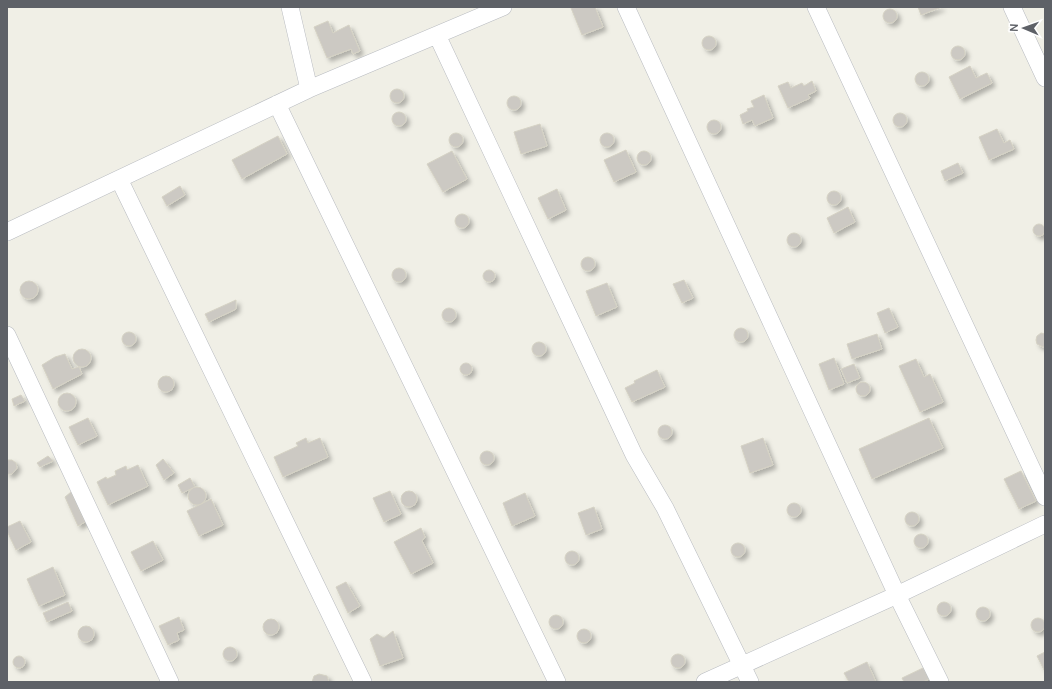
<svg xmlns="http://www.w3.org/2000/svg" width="1052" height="689" viewBox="0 0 1052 689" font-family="Manrope,sans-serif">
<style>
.building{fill:#ccc9c3;stroke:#d5d2c4;filter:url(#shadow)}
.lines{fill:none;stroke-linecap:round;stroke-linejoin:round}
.minor-casing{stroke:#b8bbc0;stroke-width:18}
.minor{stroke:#fff;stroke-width:17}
</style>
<defs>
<filter id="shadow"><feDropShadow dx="3.5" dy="3.5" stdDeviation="2" flood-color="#0004"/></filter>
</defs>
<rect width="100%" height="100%" fill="#f0efe6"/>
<path class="building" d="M 574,7 L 595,7 L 603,27 L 582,35 L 571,8 Z
M 918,7 L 942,7 L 921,15 Z
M883 16a7 7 0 1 1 14 0a7 7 0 1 1-14 0Z
M 328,21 L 333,33 L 349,25 L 360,51 L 353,54 L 351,49 L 327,58 L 314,27 Z
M702 43a7 7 0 1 1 14 0a7 7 0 1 1-14 0Z
M951 53a7 7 0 1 1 14 0a7 7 0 1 1-14 0Z
M 970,66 L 976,78 L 987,73 L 992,83 L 960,99 L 949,77 Z
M915 79a7 7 0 1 1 14 0a7 7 0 1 1-14 0Z
M 812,81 L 816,91 L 808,95 L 810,98 L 788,108 L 778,86 L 788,82 L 791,88 L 802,83 L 804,86 Z
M390 96a7 7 0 1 1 14 0a7 7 0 1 1-14 0Z
M 764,95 L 773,118 L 755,126 L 752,120 L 743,124 L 740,115 L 748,111 L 747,109 L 754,107 L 751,101 Z
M507 103a7 7 0 1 1 14 0a7 7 0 1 1-14 0Z
M392 119a7 7 0 1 1 14 0a7 7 0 1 1-14 0Z
M893 120a7 7 0 1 1 14 0a7 7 0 1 1-14 0Z
M707 127a7 7 0 1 1 14 0a7 7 0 1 1-14 0Z
M 540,124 L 547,146 L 521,154 L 514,132 Z
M 997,129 L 1004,143 L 1010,140 L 1014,149 L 989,160 L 979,137 Z
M600 140a7 7 0 1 1 14 0a7 7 0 1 1-14 0Z
M449 140a7 7 0 1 1 14 0a7 7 0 1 1-14 0Z
M 278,136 L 287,154 L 242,179 L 232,160 Z
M 626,150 L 636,172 L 614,182 L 604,160 Z
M 452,151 L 467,179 L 443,192 L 427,164 Z
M637 158a7 7 0 1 1 14 0a7 7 0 1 1-14 0Z
M 958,163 L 963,173 L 945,181 L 941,171 Z
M 180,186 L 185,195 L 167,206 L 162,197 Z
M 557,189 L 566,210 L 548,219 L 538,198 Z
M827 198a7 7 0 1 1 14 0a7 7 0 1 1-14 0Z
M 848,207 L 855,222 L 834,233 L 827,218 Z
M455 221a7 7 0 1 1 14 0a7 7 0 1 1-14 0Z
M1033 230a6 6 0 1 1 12 0a6 6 0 1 1-12 0Z
M787 240a7 7 0 1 1 14 0a7 7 0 1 1-14 0Z
M581 264a7 7 0 1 1 14 0a7 7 0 1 1-14 0Z
M392 275a7 7 0 1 1 14 0a7 7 0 1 1-14 0Z
M483 276a6 6 0 1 1 12 0a6 6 0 1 1-12 0Z
M 684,280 L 693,298 L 682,303 L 673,284 Z
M20 290a9 9 0 1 1 18 0a9 9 0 1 1-18 0Z
M 607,283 L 617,307 L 596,316 L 586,291 Z
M 236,300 L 236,309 L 209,322 L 205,314 Z
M 889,308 L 898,327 L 885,333 L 877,313 Z
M442 315a7 7 0 1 1 14 0a7 7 0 1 1-14 0Z
M734 335a7 7 0 1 1 14 0a7 7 0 1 1-14 0Z
M122 339a7 7 0 1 1 14 0a7 7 0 1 1-14 0Z
M 1041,333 L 1045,334 L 1045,346 L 1043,347 L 1037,344 L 1036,340 L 1037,336 Z
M 877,334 L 882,349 L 852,359 L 847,344 Z
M532 349a7 7 0 1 1 14 0a7 7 0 1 1-14 0Z
M73 358a9 9 0 1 1 18 0a9 9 0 1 1-18 0Z
M 65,354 L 72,369 L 79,367 L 82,374 L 53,389 L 42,365 L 55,357 Z
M 834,358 L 844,384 L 829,390 L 819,364 Z
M 916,359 L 924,377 L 930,374 L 943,402 L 920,412 L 899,366 Z
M460 369a6 6 0 1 1 12 0a6 6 0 1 1-12 0Z
M 854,364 L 860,378 L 847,383 L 841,369 Z
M 657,370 L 665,387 L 632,402 L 625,388 L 635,383 L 634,381 Z
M158 384a8 8 0 1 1 16 0a8 8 0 1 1-16 0Z
M856 389a7 7 0 1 1 14 0a7 7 0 1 1-14 0Z
M58 402a9 9 0 1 1 18 0a9 9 0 1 1-18 0Z
M 21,395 L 25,401 L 14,406 L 12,399 Z
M 88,418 L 97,436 L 78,445 L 69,427 Z
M 929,418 L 943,448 L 872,479 L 859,449 Z
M658 432a7 7 0 1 1 14 0a7 7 0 1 1-14 0Z
M 306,438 L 308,443 L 320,438 L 328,457 L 283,477 L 274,457 L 298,446 L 296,443 Z
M 763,438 L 773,465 L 750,473 L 741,446 Z
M480 458a7 7 0 1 1 14 0a7 7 0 1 1-14 0Z
M 48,456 L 53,461 L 40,467 L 37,463 Z
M 163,459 L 174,473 L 164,480 L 156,465 Z
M 7,460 L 12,460 L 16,463 L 17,468 L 12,474 L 7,474 Z
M 138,465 L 148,486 L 108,505 L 97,482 L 106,477 L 107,479 L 116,475 L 115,471 L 126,466 L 127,470 Z
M 1021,471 L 1036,501 L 1019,509 L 1004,479 Z
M 190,478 L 195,487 L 182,493 L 178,485 Z
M188 496a9 9 0 1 1 18 0a9 9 0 1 1-18 0Z
M 390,491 L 401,514 L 384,522 L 373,498 Z
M401 499a8 8 0 1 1 16 0a8 8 0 1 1-16 0Z
M 71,492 L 85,522 L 78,526 L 65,497 Z
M 525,493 L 535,516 L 512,526 L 503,503 Z
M 211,499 L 223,525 L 199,536 L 187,511 Z
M787 510a7 7 0 1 1 14 0a7 7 0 1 1-14 0Z
M 594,507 L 602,529 L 586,535 L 578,513 Z
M905 519a7 7 0 1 1 14 0a7 7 0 1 1-14 0Z
M 20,521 L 31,542 L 16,550 L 7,531 L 7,527 Z
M 421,528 L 425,537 L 422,541 L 433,563 L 411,574 L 394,542 Z
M914 541a7 7 0 1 1 14 0a7 7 0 1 1-14 0Z
M 153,541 L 163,560 L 141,571 L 131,552 Z
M731 550a7 7 0 1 1 14 0a7 7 0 1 1-14 0Z
M565 558a7 7 0 1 1 14 0a7 7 0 1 1-14 0Z
M 53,567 L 65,595 L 39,606 L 27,579 Z
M 346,582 L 360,606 L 348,613 L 336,587 Z
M937 609a7 7 0 1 1 14 0a7 7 0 1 1-14 0Z
M 68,602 L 72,611 L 47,622 L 43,613 Z
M976 614a7 7 0 1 1 14 0a7 7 0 1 1-14 0Z
M549 622a7 7 0 1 1 14 0a7 7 0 1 1-14 0Z
M 179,617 L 184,630 L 177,633 L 179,640 L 168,645 L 159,626 Z
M1031 625a7 7 0 1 1 14 0a7 7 0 1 1-14 0Z
M263 627a8 8 0 1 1 16 0a8 8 0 1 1-16 0Z
M78 634a8 8 0 1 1 16 0a8 8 0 1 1-16 0Z
M577 636a7 7 0 1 1 14 0a7 7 0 1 1-14 0Z
M 393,631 L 403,658 L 380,666 L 370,639 L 377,634 L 384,638 Z
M223 654a7 7 0 1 1 14 0a7 7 0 1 1-14 0Z
M 1045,652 L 1045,672 L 1037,656 Z
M671 661a7 7 0 1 1 14 0a7 7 0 1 1-14 0Z
M13 662a6 6 0 1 1 12 0a6 6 0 1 1-12 0Z
M 867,662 L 876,682 L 849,682 L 844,673 Z
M 923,668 L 929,679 L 923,682 L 904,682 L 902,678 Z
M 319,674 L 327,676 L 329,682 L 312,682 L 314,676 Z"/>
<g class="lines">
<g class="minor-casing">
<path id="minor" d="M 290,7 L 309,89
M 626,7 L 897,595 L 940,682
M 816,7 L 1045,497
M 1012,7 L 1045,78
M 437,35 L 634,455 L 665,508 L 750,682
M 277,104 L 557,682
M 119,179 L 363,682
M 7,232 L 309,89 L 503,7
M 7,335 L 170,682
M 705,682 L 897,595 L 1045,524"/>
</g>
<use href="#minor" class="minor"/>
</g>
<rect width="1052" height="689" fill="none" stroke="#5e6167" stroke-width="16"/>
<g transform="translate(1024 28) rotate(272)" stroke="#ffffff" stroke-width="3" paint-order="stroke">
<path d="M0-3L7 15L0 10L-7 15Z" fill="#5e6167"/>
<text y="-6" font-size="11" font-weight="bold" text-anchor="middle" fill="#5e6167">N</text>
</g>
</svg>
